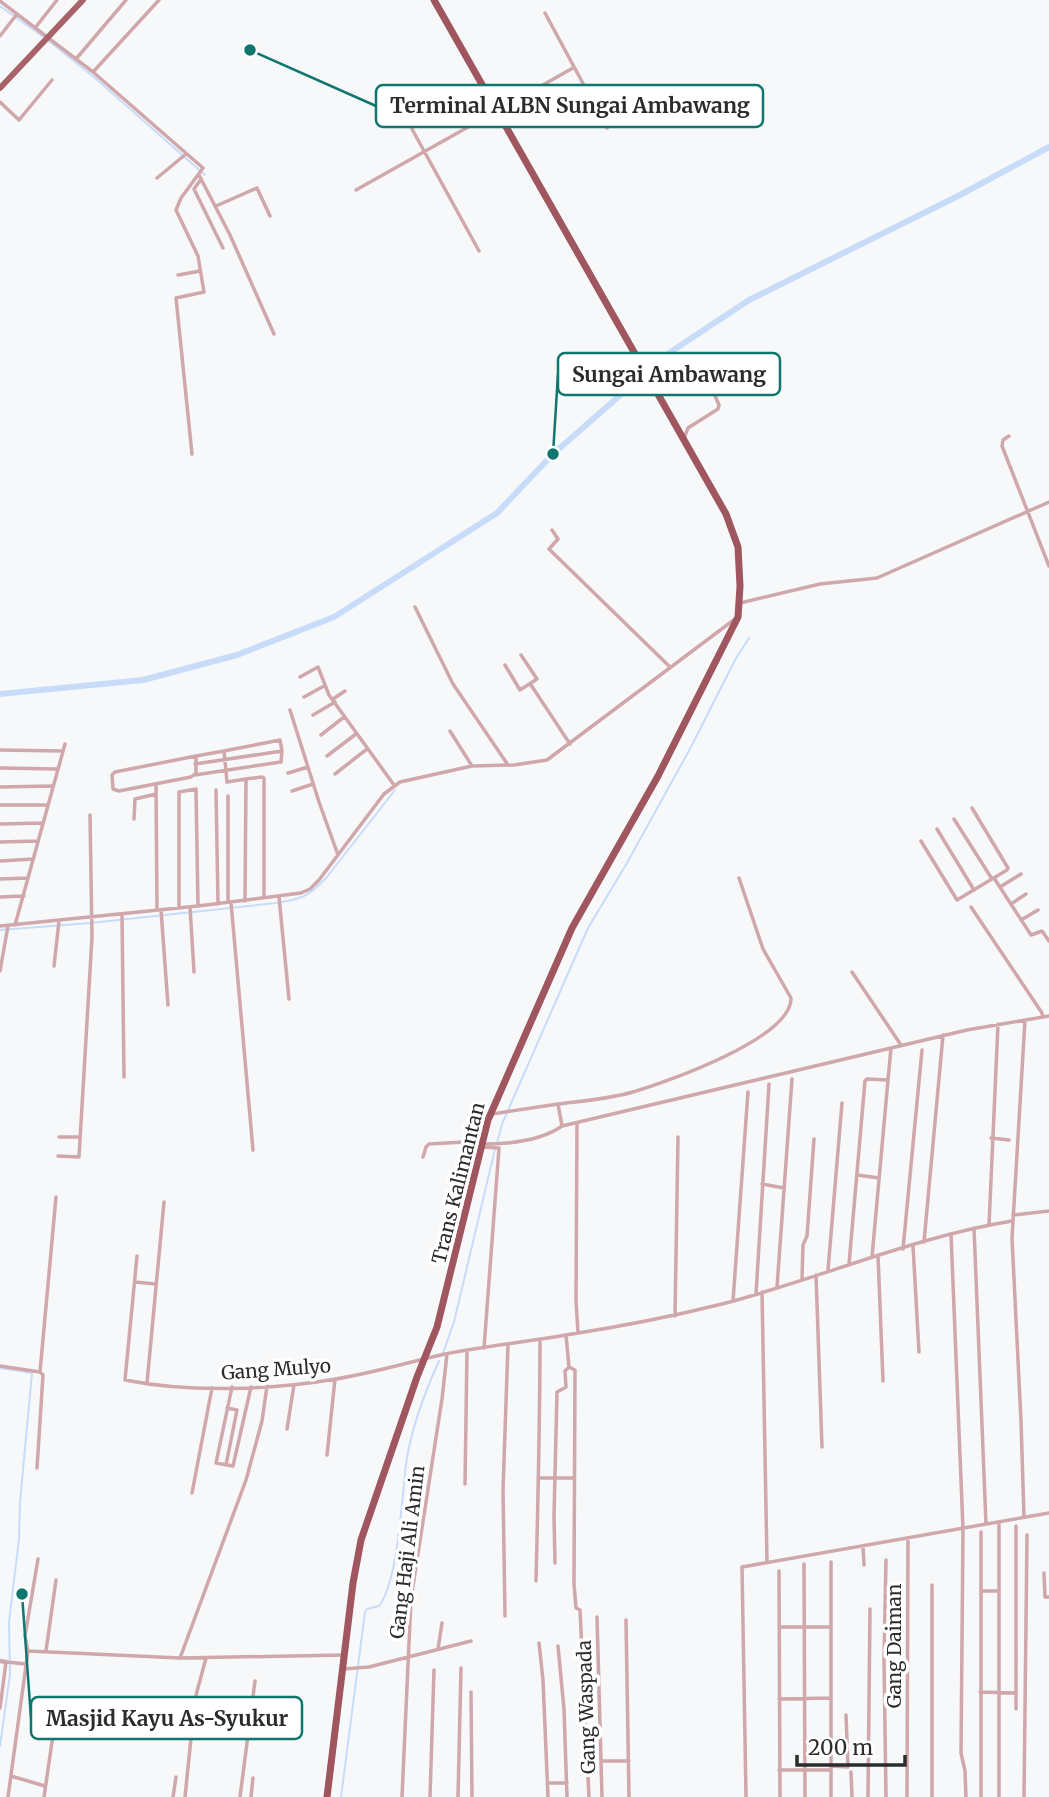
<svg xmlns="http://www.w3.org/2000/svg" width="1049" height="1797" viewBox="0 0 1049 1797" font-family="Merriweather,serif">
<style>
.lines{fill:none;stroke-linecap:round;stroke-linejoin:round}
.stream{stroke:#c8dcfa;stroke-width:2}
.river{stroke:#c8dcfa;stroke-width:6}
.minor{stroke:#d0a7aa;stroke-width:3.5}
.tertiary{stroke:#d0a7aa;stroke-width:4.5}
.primary{stroke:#a86369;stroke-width:6}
.trunk{stroke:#a0565e;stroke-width:7}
.labels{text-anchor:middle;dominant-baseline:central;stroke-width:7;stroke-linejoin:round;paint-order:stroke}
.street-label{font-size:19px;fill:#2b2c2d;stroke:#fff}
.leader{fill:none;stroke:#0f766e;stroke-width:2.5}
.callout-dot{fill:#0f766e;stroke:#fff;stroke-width:2.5}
.callout{fill:#fff;stroke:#0f766e;stroke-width:2.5}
.callout-label{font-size:21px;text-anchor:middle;font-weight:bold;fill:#2b2c2d}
</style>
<rect width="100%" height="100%" fill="#f6f8fa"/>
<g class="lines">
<path class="stream" d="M 0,6 L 45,38
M 49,41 L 95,78 L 205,175
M 0,930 L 90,923 L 276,903 C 302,899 308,897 326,878 L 395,790
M 497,1143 L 502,1124 L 588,928 L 627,863 L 691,747 L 735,660 L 749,638
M 443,1353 L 454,1322 L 495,1149
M 0,1368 L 32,1373 L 20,1502 L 19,1539 L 9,1622 L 10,1674 L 0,1746
M 341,1797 L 365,1612 L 367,1609 L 379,1606 C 398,1582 402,1497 406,1464 C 411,1429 424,1394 439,1361"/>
<path class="river" d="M 0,694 L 143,680 L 237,655 L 334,617 L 497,513 L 553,454 L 666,355 L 749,300 L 960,195 L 1049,147"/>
<path class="minor" d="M 0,1 L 93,72 L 203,168 L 181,198 L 176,210 L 198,256 L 204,292 L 176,298 L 192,454
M 545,13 L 607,128
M 35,28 L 57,0
M 0,36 L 17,14
M 76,59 L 126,0
M 93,72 L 159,0
M 0,102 L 19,120 L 52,80
M 412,129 L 479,251
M 199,175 L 230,235 L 274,334
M 157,178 L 186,154
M 201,179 L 194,189 L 223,248
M 356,190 L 573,68
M 216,206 L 257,188 L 270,216
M 178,275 L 200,271
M 1009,436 L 1003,440 L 1002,446 L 1049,566
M 684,438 L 688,428 L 718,409 L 719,405 L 713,391
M 552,530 L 558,539 L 549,549 L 670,667
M 740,603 L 820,584 L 877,578 L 1049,502
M 415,607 L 453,684 L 508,765
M 505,665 L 520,690 L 537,679 L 521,655
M 300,677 L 318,667 L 329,695 L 394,785
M 531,685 L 570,744
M 304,697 L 324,686
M 333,699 L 345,691
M 290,710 L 319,802 L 338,855
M 313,715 L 335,702
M 450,731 L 472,766
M 321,735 L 344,717
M 0,750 L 63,751
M 196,756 L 196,773 L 191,777 L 119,791 L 113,789 L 112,775 L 115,772 Z
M 196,756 L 224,751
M 327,756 L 356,734
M 195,764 L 282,751 L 280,740 L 224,751 C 225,761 226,771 227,782 L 246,779
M 0,768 L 57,769
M 288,773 L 308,767
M 335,774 L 367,749
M 195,775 L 281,762 L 282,751
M 156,784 L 157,910
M 0,787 L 52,786
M 216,790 L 218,904
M 292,791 L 313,784
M 228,796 L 228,902
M 0,805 L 48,805
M 134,819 L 135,799 L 156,794
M 954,819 L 992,879
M 0,824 L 42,823
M 937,829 L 974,890
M 921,841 L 957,900 L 1007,870 L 1008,868 L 972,808
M 0,842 L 38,841
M 0,861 L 33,859
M 994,878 L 1031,935 L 1042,931 L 1049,941
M 0,879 L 28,878
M 1000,887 L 1021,874
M 0,897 L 24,896
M 279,897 L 289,999
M 245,901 L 246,779 L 262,777 L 264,778 L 264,898
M 231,902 L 253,1150
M 1011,904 L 1026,894
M 179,907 L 179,792 L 196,789 L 198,906
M 190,907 L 194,972
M 971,907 L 1042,1013 L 1043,1017
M 161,910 L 168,1005
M 122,915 L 124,1077
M 1021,920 L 1038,910
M 15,925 L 65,744
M 0,926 L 198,906 L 301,893 L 310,889 L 319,880 L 384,794 L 400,782 L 472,766 L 514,765 L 547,760 L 735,619
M 54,966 L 59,921
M 0,971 L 8,926
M 852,972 L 901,1045
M 888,1080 L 891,1048
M 558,1104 C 582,1101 609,1099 633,1092 C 667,1082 792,1038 791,998 L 763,949 L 739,878
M 492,1114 L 558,1104 L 562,1126
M 577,1123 L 576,1300 L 578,1333
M 59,1137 L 80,1137
M 991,1138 L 1009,1140
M 483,1144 C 509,1144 541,1141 562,1126 L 967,1030 L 1049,1016
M 482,1147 L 499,1148 L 484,1348
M 58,1156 L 79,1157 L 92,937 L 90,815
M 423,1157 L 426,1147 L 429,1144 L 482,1141
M 857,1175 L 879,1178
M 762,1184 L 784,1188
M 1013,1215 L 1049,1211
M 989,1225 L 998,1024
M 974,1228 L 986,1524
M 951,1234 L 963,1529 L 961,1753 L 965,1771 L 966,1797
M 924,1242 L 943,1035
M 913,1246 L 919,1352
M 903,1249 L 922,1050
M 878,1255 L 883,1381
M 137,1256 L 125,1380 C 190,1393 271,1390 336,1379 C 373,1373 409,1362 445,1354 C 485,1346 526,1342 566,1335 C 618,1327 670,1317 722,1304 C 819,1279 913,1237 1012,1221
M 849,1264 L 865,1081 L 867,1079 L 888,1080 L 872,1257
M 828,1270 L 842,1103
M 816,1275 L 822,1447
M 802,1279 L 803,1245 L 807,1236 L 814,1139
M 135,1282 L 156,1284
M 777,1287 L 792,1079
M 762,1292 L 767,1562
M 756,1294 L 769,1084
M 733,1301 L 748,1092
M 675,1316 L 678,1137
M 0,1366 L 40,1372 L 43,1375 L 37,1468
M 569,1367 L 575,1370 L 574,1584 L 576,1608 L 580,1610 L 589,1797
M 40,1372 L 56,1197
M 147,1383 L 164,1202
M 267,1386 L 262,1421 L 246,1480 L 180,1658 L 344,1655
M 232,1387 L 216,1463 L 233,1466 L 251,1387
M 287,1429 L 294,1385
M 327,1455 L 335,1379
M 226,1465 L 237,1410 L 227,1408
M 538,1478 L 573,1478
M 465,1484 L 467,1351
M 192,1493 L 212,1388
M 1024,1517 L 1021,1421 L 1012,1238 L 1025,1020
M 981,1532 L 981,1797
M 863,1546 L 864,1565
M 555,1563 L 554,1516 L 557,1392 L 566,1387 L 565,1371 L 569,1367 L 566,1335
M 804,1564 L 805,1797
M 779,1571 L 780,1797
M 1044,1573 L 1045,1597 L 1049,1597
M 536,1581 C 538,1500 540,1420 540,1339
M 981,1591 L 999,1591
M 505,1616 L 503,1490 L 508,1344
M 597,1617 L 602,1797
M 626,1620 L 629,1797
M 780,1627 L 830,1627
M 539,1643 L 543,1680 L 548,1797
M 558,1646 L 564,1709 L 567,1797
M 438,1649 L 442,1623
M 28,1651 L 25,1636 L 38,1559
M 46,1651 L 56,1580
M 343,1669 L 369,1667 L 471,1641
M 471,1692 L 472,1797
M 980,1692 L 1016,1693
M 779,1699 L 830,1698
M 0,1708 L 6,1662 L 26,1664
M 1016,1709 L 1016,1526
M 601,1761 L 629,1761
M 831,1766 L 848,1767 L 846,1715
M 779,1770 L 831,1770 L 831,1562
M 831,1770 L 831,1797
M 851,1772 L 852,1797
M 11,1776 L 45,1786
M 548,1783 L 567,1783
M 8,1797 L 28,1651 L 180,1658
M 44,1797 L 53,1735
M 173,1797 L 176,1777
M 185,1797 L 195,1699 L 206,1658
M 240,1797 L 255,1681
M 251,1797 L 253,1778
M 402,1797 L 411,1599 L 442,1399 L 447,1354
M 430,1797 L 434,1670
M 458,1797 L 461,1668
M 746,1797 L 742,1567 L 1049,1513
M 868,1797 L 870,1609
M 886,1797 L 884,1659 L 886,1560
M 907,1797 L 908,1538
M 932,1797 L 932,1585
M 999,1797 L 999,1523
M 1024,1797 L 1027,1535"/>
<path class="tertiary" d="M 0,1661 L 6,1662"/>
<path class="primary" d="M 0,88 L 83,0"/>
<path class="trunk" d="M 327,1797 L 353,1583 L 361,1540 L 417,1377 L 437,1327 L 488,1120 L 572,928 L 658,776 L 738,617 L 740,586 L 738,547 L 726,514 L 434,0"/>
</g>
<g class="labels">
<g class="street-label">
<text transform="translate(458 1183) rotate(-76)">Trans Kalimantan</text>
<text transform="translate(276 1369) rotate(-4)">Gang Mulyo</text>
<text transform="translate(407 1552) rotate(-83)">Gang Haji Ali Amin</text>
<text transform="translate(894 1646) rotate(-90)">Gang Daiman</text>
<text transform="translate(586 1707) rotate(-92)">Gang Waspada</text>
</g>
</g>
<path class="leader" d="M250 50L376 106M553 454L558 374M22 1594L31 1718"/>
<g class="callout-dot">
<circle cx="250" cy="50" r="7"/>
<circle cx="553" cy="454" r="7"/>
<circle cx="22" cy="1594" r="7"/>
</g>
<g class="callout">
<rect x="376" y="85" width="387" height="42" rx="7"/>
<rect x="558" y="353" width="222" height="42" rx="7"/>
<rect x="31" y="1697" width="271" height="42" rx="7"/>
</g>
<g class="callout-label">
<text x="570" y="113">Terminal ALBN Sungai Ambawang</text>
<text x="669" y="382">Sungai Ambawang</text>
<text x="167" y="1726">Masjid Kayu As-Syukur</text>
</g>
<path d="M797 1755v10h108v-10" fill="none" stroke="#2b2c2d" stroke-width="3.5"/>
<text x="808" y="1755" font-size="21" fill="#2b2c2d" stroke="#ffffff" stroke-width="5" paint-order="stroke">200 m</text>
</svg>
